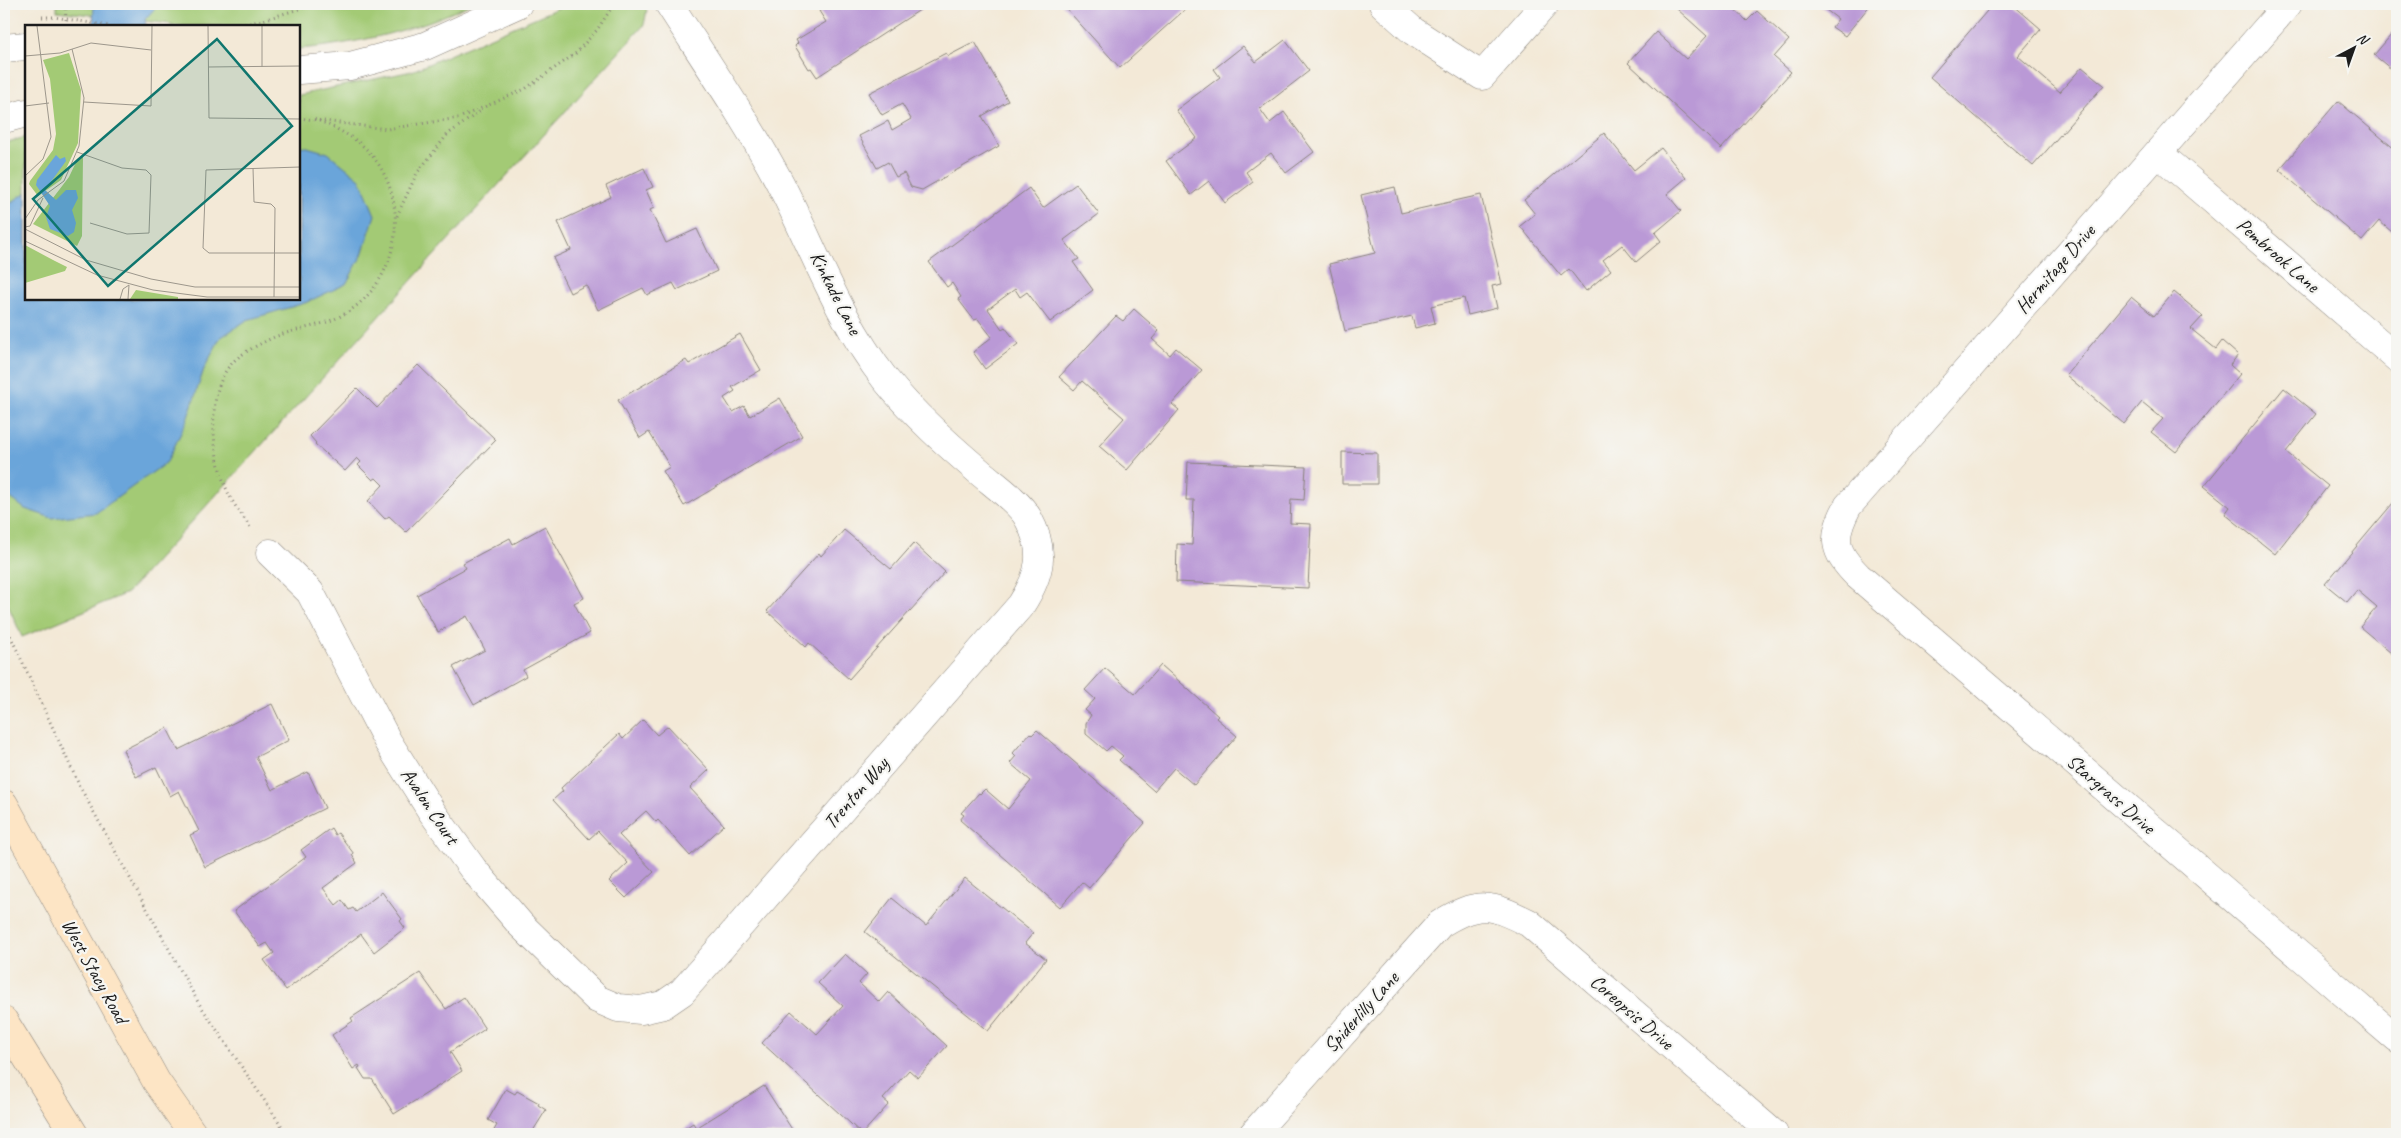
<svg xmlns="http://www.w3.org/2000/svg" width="2401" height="1138" viewBox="0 0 2401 1138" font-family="Caveat,sans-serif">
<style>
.green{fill:#a3ca75;stroke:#607348}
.water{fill:#6aa5da;stroke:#43607b}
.building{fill:#ba99d6}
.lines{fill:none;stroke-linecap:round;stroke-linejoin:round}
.street-casing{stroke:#88827a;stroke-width:29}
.secondary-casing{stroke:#88827a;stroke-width:29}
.path{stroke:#88827a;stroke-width:3;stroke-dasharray:1 4;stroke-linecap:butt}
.street{stroke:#fff;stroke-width:28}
.secondary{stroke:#fde5c5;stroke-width:28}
.labels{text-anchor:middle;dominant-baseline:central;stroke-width:4.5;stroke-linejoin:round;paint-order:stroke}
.street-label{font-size:20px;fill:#1c1c1c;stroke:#f6f6f2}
.inset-road{fill:none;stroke:#9d978c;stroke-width:1}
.view{fill:#0f766e;fill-opacity:0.15;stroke:#0f766e;stroke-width:2.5}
.inset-edge{fill:none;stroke:#1c1c1c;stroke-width:2.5}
</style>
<rect width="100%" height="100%" fill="#f6f6f2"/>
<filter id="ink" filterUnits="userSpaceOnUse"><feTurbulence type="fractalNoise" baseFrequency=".02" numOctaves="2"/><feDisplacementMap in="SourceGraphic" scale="10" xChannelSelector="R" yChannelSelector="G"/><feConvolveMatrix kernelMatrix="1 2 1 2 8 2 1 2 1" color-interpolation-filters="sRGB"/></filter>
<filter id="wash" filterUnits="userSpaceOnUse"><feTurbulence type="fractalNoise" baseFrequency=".0096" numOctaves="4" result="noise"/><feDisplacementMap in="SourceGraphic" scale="20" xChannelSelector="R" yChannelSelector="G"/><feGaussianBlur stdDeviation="1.12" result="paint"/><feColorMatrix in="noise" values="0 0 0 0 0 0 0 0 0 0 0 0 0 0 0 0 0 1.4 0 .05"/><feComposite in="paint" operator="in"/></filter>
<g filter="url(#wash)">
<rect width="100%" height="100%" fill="#f3e9d7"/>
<path class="green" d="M 57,4 L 471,4 C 418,30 357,44 299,49 L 299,26 L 171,26 L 170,24 L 57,11 Z
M 567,4 L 641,4 L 647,10 L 644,25 L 127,593 L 22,637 L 4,596 L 4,143 L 26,137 L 26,299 L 299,299 L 299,95 L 412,71 Z"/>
<path class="water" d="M 94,4 L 159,4 L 145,19 L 146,26 L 93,26 Z
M 304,146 L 328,153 L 360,179 L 375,215 L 362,255 L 346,284 L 305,303 L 247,320 L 220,338 L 204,369 L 187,420 L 167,462 L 96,513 L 52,518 L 25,509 L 4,493 L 4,208 L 26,192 L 26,299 L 299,299 L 299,147 Z"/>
<g id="blocks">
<path class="building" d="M 825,4 L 929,4 L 817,77 L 811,68 L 809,69 L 795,46 L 798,43 L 796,40 L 826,22 L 819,11 L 827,7 Z
M 1062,4 L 1191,4 L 1120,68 Z
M 1682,4 L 1729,4 L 1747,21 L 1757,11 L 1789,40 L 1774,57 L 1791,72 L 1721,149 L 1628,63 L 1656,32 L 1686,59 L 1707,36 L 1677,9 Z
M 1818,4 L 1871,4 L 1845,36 L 1832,27 L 1838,19 Z
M 1993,4 L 2012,4 L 2041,29 L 2018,56 L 2060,92 L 2082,67 L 2104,85 L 2033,166 L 1930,77 Z
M 2397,28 L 2397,74 L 2374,55 Z
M 1285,40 L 1309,71 L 1260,109 L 1270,123 L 1284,112 L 1314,152 L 1286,173 L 1271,153 L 1246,172 L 1253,182 L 1225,203 L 1209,181 L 1191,195 L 1166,161 L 1197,138 L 1176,110 L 1220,77 L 1214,69 L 1243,46 L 1256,62 Z
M 975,42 L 1008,101 L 982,116 L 999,146 L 922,190 L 911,187 L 904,173 L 896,177 L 888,162 L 877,168 L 859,136 L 888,121 L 892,130 L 911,119 L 902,104 L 882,115 L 869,93 L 946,53 L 948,56 Z
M 2338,101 L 2397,151 L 2397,227 L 2392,232 L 2379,221 L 2362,241 L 2279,170 Z
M 1604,133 L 1634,170 L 1661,148 L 1686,178 L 1667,194 L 1681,211 L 1655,233 L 1661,241 L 1636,262 L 1622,245 L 1603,260 L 1611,270 L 1586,291 L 1569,269 L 1561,276 L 1520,226 L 1535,214 L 1524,200 Z
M 644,168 L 653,187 L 646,190 L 654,208 L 650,210 L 666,243 L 697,229 L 717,271 L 677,290 L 673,283 L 647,295 L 643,288 L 598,310 L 586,285 L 570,293 L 553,258 L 571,250 L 558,222 L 611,197 L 606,186 Z
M 1076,184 L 1099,214 L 1064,240 L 1079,259 L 1073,262 L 1093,290 L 1050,322 L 1027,292 L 1020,297 L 1015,289 L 988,309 L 1002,329 L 1005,327 L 1018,344 L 985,369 L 973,352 L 992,337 L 978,319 L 974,320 L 958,299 L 961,297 L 952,283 L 947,287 L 929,262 L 1029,188 L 1043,208 Z
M 1395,187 L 1401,213 L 1481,195 L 1502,284 L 1492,286 L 1497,308 L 1468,315 L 1464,298 L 1431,306 L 1435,323 L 1415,328 L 1412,316 L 1345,331 L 1329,264 L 1375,253 L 1361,195 Z
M 2174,292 L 2203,316 L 2191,329 L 2216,349 L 2222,341 L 2238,355 L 2230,365 L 2240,374 L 2176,452 L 2151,432 L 2163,419 L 2142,402 L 2124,424 L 2066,375 L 2131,297 L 2154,316 Z
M 1134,309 L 1159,331 L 1152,339 L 1170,355 L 1176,348 L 1202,370 L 1172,404 L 1179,410 L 1127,470 L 1099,446 L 1124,418 L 1082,381 L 1074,390 L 1059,377 L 1116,316 L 1123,321 Z
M 740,334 L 761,370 L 732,387 L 735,391 L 724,398 L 733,412 L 744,406 L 750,416 L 780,398 L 802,436 L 684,506 L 663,471 L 670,467 L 649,432 L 640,438 L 618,400 L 686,360 L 689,364 Z
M 418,365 L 496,440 L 406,532 L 389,516 L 385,519 L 368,501 L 383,485 L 376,478 L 373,480 L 358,465 L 361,462 L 357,458 L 345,471 L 315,444 L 316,443 L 310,436 L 357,388 L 377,408 Z
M 2284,388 L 2316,414 L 2286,452 L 2328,486 L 2275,554 L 2225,514 L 2230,507 L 2204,486 Z
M 1342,452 L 1377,453 L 1377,484 L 1342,484 Z
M 1188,462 L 1306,467 L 1304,500 L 1291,499 L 1290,523 L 1311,524 L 1308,588 L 1176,582 L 1177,544 L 1192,545 L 1194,500 L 1186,500 Z
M 2393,503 L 2397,507 L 2397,658 L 2360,627 L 2377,607 L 2357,590 L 2347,602 L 2325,584 Z
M 545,526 L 584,598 L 574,603 L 590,633 L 523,670 L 526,676 L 474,705 L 453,667 L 485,650 L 467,616 L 438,632 L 417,595 L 466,568 L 463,563 L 510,538 L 513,544 Z
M 844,530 L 891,569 L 914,543 L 945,572 L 849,679 L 809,643 L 806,647 L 767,611 L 819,553 L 821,556 Z
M 1161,665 L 1218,716 L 1216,718 L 1237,736 L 1194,785 L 1174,768 L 1154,791 L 1119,760 L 1123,756 L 1111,746 L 1106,751 L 1086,734 L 1086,723 L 1091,715 L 1085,710 L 1095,699 L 1085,690 L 1105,668 L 1135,694 Z
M 272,704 L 289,740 L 256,757 L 272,790 L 308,772 L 325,808 L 205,867 L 190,835 L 199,831 L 179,791 L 170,796 L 156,767 L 136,777 L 123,750 L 167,728 L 178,750 Z
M 643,720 L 657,735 L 668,726 L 709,770 L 690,788 L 724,825 L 690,856 L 658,820 L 656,822 L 646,811 L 619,835 L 654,872 L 626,898 L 609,881 L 628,863 L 598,831 L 589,839 L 553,800 L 563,791 L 561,788 L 619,734 L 623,739 Z
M 1037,730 L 1145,823 L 1089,888 L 1082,882 L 1060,907 L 960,820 L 964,815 L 961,813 L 979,793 L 980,794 L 985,789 L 1008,809 L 1031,781 L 1010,763 L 1016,756 L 1013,753 L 1030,733 L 1032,735 Z
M 331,828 L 335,835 L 338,833 L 354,854 L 352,855 L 357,863 L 323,888 L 336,905 L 342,900 L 349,910 L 353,908 L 356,912 L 382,892 L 402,919 L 400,921 L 405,928 L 374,952 L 361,934 L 286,990 L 264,960 L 274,953 L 267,943 L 260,947 L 234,911 L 306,857 L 301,850 Z
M 965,878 L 1033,933 L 1025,943 L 1046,959 L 988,1031 L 865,932 L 892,898 L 926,926 Z
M 845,954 L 867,974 L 859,983 L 879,1002 L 888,992 L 947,1046 L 918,1078 L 909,1070 L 883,1099 L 889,1104 L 862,1134 L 762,1043 L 791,1011 L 817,1034 L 843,1006 L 818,983 Z
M 420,973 L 446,1009 L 464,997 L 485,1029 L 450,1052 L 462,1071 L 394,1114 L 372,1079 L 365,1079 L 358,1068 L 360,1067 L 359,1065 L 353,1069 L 332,1035 L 353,1021 L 351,1018 Z
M 764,1086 L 795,1134 L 676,1134 L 693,1123 L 696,1128 Z
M 506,1089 L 515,1094 L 517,1091 L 539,1103 L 538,1105 L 546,1110 L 531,1134 L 492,1134 L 497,1125 L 488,1120 Z"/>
</g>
</g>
<g filter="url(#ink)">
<use href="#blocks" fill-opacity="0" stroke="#88827a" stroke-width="1"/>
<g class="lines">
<g class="street-casing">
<path id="street" d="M 1383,4 L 1413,31 L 1482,76 L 1545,4
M 2288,4 L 1848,506 C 1831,538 1833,551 1858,576 L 2397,1039
M 4,48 L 26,46
M 299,70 L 350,66 L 425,46 L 518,4
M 4,119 L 26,113
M 2158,153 L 2397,358
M 270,553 L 310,592 L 388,742 L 432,812 L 473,869 L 521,925 L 597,999 L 618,1008 L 641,1010 L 663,1005 L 682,992 L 1021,605 C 1041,574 1046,551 1028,518 C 1020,503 995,485 982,474 C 947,444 914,415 885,379 C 839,320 814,249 780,183 C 747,121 707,63 669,4
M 1253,1134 L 1440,924 C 1478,900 1491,904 1529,923 L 1774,1134"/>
</g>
<g class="secondary-casing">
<path id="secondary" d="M 4,804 L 156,1081 L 193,1134
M 4,1021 L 74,1134"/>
</g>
<path class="path" d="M 65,4 L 66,20
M 42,17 L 54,17 L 110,26
M 235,26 L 263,20 L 315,4
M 299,118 L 387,129 L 459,118 L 525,89 L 575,54 L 597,30 L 614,4
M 397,216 L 417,173 L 448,134 L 482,110
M 250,527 C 245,519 238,511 233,502 C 213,469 202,393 233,362 C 242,353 256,346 268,340 C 292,328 322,328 346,313 C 399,281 411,206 374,158 C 359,138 337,129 315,119
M 4,622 L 80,787 L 198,1002 L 287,1134"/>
<use href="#street" class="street"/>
<use href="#secondary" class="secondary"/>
</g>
</g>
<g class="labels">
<g class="street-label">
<text transform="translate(2278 255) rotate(41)">Pembrook Lane</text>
<text transform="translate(2055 269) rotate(-49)">Hermitage Drive</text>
<text transform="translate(836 293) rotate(63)">Kinkade Lane</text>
<text transform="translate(856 793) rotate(-49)">Trenton Way</text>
<text transform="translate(2111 794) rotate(41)">Stargrass Drive</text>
<text transform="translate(430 806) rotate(56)">Avalon Court</text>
<text transform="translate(95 971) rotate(61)">West Stacy Road</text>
<text transform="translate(1361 1012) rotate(-48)">Spiderlilly Lane</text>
<text transform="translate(1632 1012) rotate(41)">Coreopsis Drive</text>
</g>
</g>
<g transform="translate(25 25)">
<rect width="275" height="275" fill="#f3e9d7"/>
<path d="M 44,28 L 56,65 L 53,118 L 36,155 L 13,171 L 4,159 L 5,156 L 28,125 L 31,109 L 25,54 L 18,35 ZM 58,132 L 57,211 L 52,221 L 8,199 L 44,152 L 53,133 ZM 0,220 L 28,235 L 42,242 L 40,246 L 0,258 ZM 111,265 L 153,272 L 153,274 L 105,274 Z" fill="#a3ca75"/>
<path d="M 31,130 L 35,134 L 40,132 L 41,136 L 20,165 L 31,175 L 41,165 L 51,165 L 53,173 L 47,185 L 51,198 L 49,207 L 43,211 L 25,204 L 21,192 L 25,181 L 11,160 L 12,155 Z" fill="#6aa5da"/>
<path class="inset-road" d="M 183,1 L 184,93 L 275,94M 237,1 L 237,42M 0,31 L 35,28 L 66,18 L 126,25M 183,42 L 275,41M 59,77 L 126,81 L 127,1M 0,81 L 24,78M 52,127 L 97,143 L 121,145 L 126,150 L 124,208 L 102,209 L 65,198M 275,142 L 181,145 L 178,223 L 184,228 L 275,228M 228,143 L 229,177 L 246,179 L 250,183 L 249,272M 0,151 L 18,134 L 26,112 L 12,1M 0,194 L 13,175 L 39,156 L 54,121 L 59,73 L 47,24M 0,202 L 5,201 L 18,173M 0,204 L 61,235 L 126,254 L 170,262 L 275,262M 0,216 L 72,250 L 128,265 L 182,272 L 275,272M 95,274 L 98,264 L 104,260 L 103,274"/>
<path class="view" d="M 192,14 L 267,101 L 83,261 L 8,174 Z"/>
<rect width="275" height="275" class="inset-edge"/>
</g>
<rect width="2401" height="1138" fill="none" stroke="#f6f6f2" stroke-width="20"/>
<g transform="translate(2354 48) rotate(41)" stroke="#f6f6f2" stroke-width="4" paint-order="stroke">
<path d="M0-4L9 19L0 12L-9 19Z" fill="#1c1c1c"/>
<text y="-8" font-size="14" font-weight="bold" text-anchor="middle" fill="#1c1c1c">N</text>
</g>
</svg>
